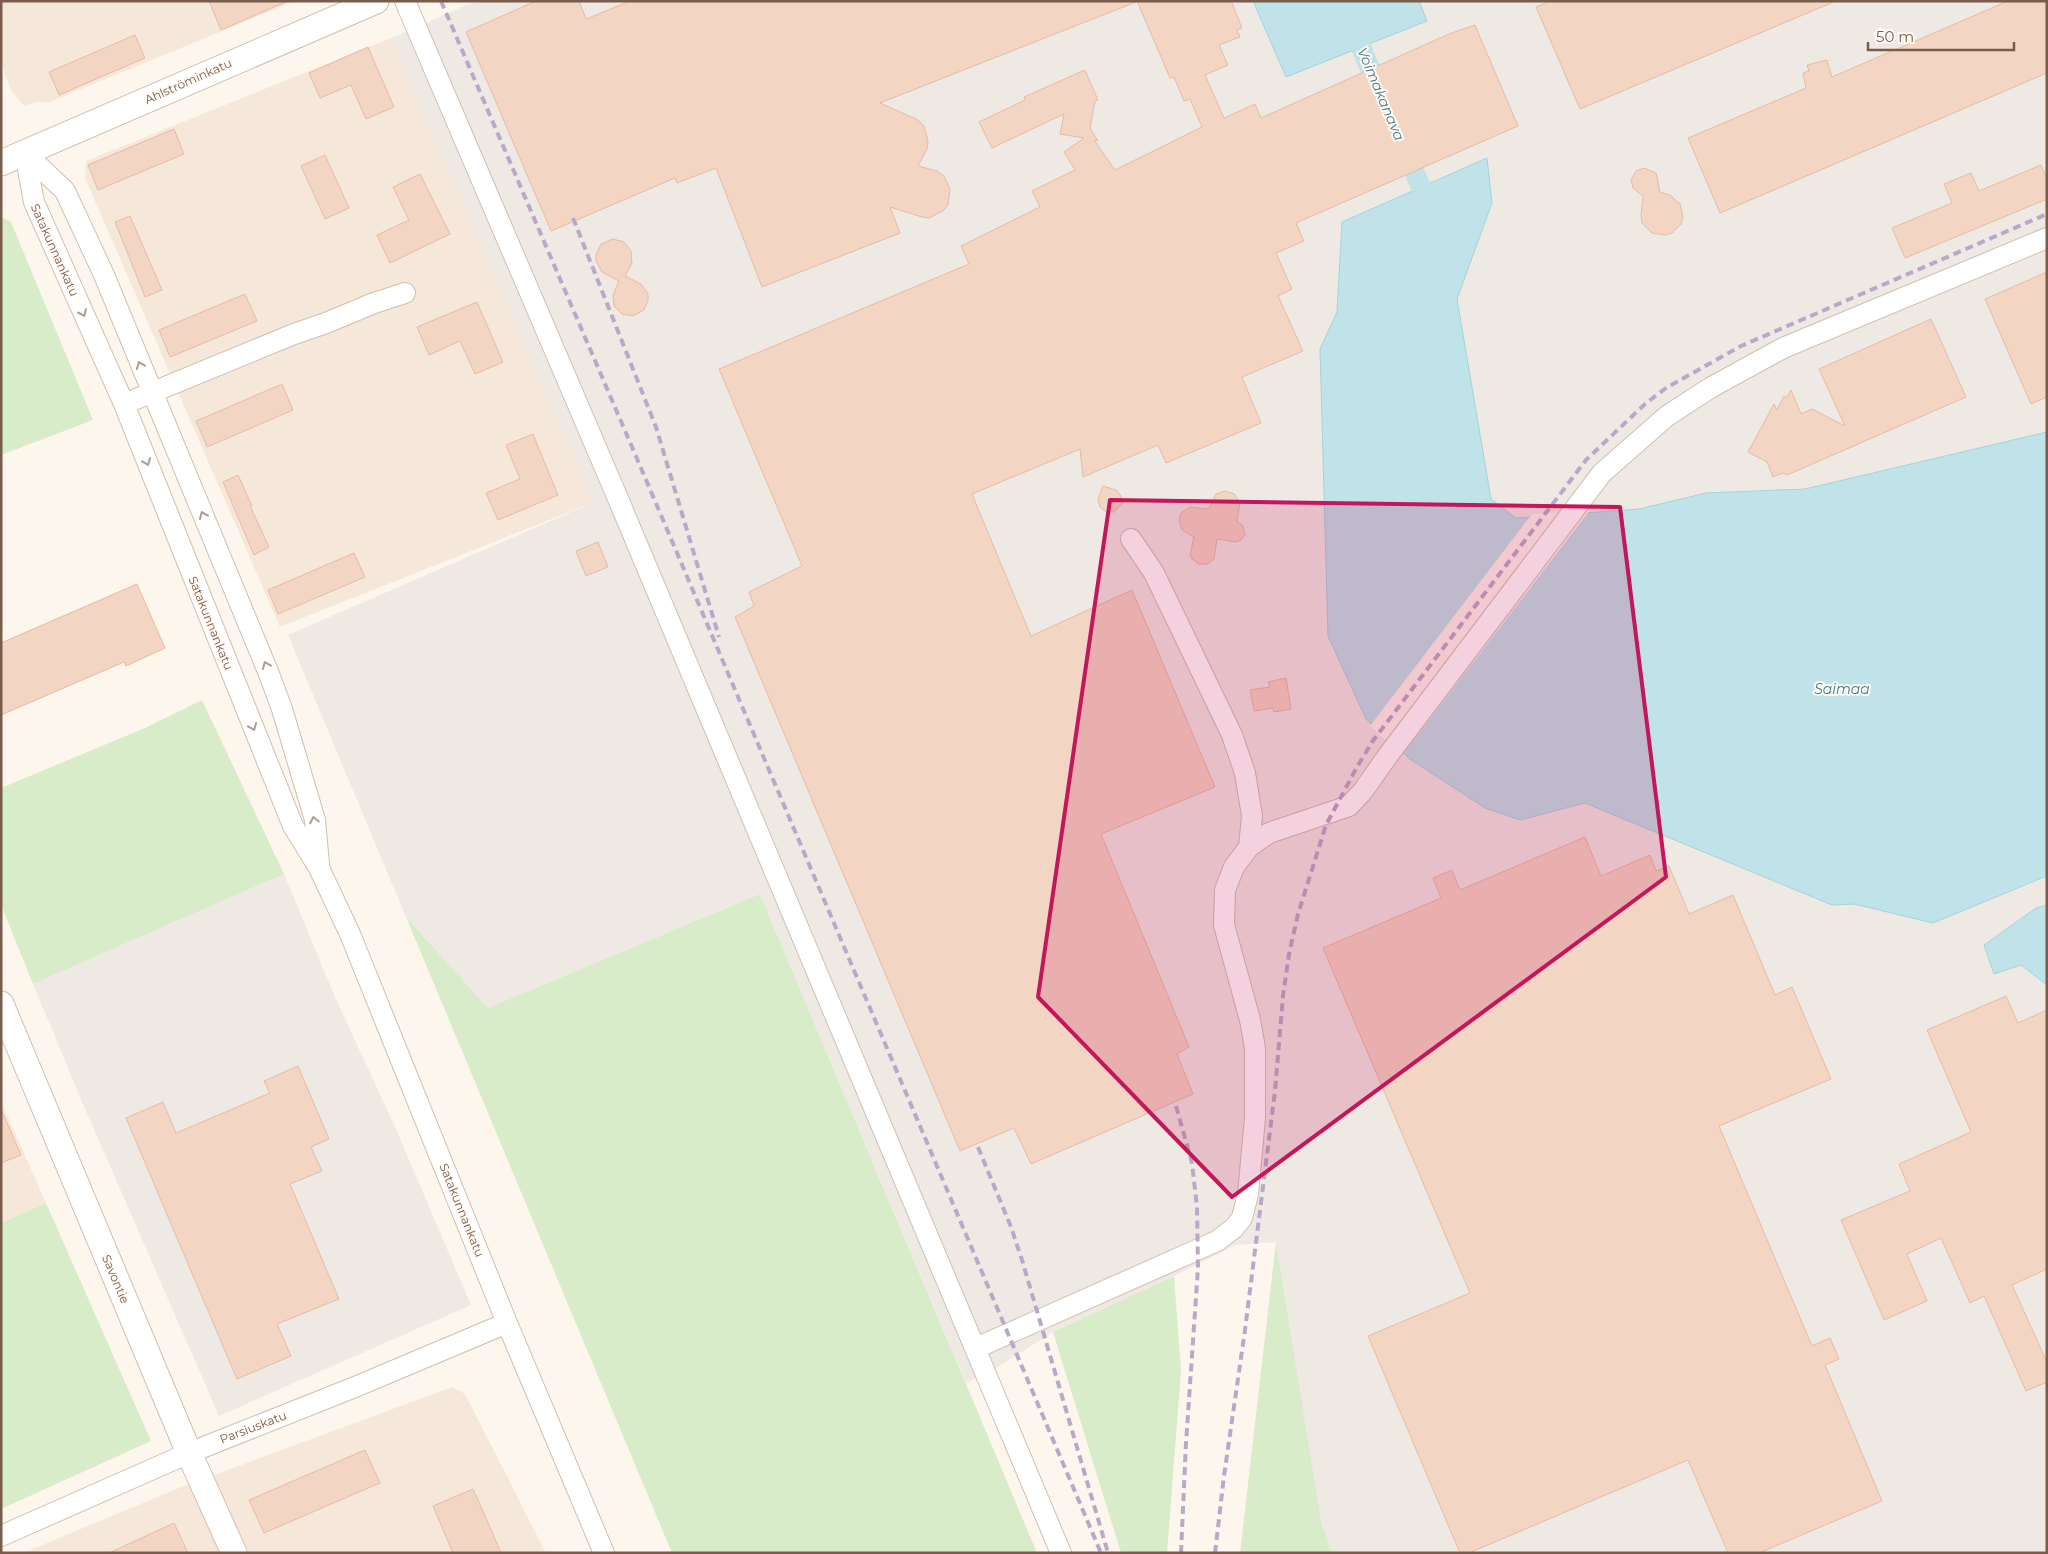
<svg xmlns="http://www.w3.org/2000/svg" width="2048" height="1554" viewBox="0 0 2048 1554" font-family="Montserrat,sans-serif">
<style>
.residential{fill:#f5e8da}
.industrial{fill:#efe9e4}
.green{fill:#d8ecc9}
.water{fill:#bfe3e8;stroke:#a5d3da}
.pier{fill:#fdf6ec}
.lines{fill:none;stroke-linecap:round;stroke-linejoin:round}
.canal{stroke:#bfe3e8;stroke-width:20}
.building{fill:#f3d5c3;stroke:#e6bba3}
.minor-casing{stroke:#d1beb0;stroke-width:22}
.tertiary-casing{stroke:#d1beb0;stroke-width:27}
.minor{stroke:#fff;stroke-width:20}
.tertiary{stroke:#fff;stroke-width:25}
.rail{stroke:#b9a8c9;stroke-width:4;stroke-dasharray:8 5;stroke-linecap:butt}
.oneway{stroke:#af9d94}
.marked{fill:#c2185b;fill-opacity:0.2;stroke:#c2185b;stroke-width:4;stroke-linejoin:round}
.labels{text-anchor:middle;dominant-baseline:central;stroke-width:4;stroke-linejoin:round;paint-order:stroke}
.street-label{font-size:12px;fill:#7a5c4d;stroke:#fffaf3}
.water-label{font-size:14px;font-style:italic;fill:#437c86;stroke:#fffaf3}
</style>
<rect width="100%" height="100%" fill="#fdf6ec"/>
<path class="residential" d="M 1,1 L 295,1 L 50,102 L 36,102 L 24,106 L 11,90 L 1,64 Z
M 391,38 L 594,502 L 280,627 L 85,178 L 86,161 Z
M 1,1101 L 46,1203 L 1,1223 Z
M 452,1387 L 465,1394 L 546,1553 L 23,1553 L 179,1488 Z"/>
<path class="industrial" d="M 476,1 L 1253,1 L 1286,77 L 1427,21 L 1419,1 L 2047,1 L 2047,432 L 1805,489 L 1706,493 L 1639,509 L 1516,518 L 1491,499 L 1457,299 L 1472,252 L 1487,158 L 1342,222 L 1337,312 L 1320,349 L 1485,808 L 1519,820 L 1585,802 L 1832,905 L 1854,904 L 1933,923 L 2047,877 L 2047,905 L 2036,908 L 2021,965 L 2047,985 L 2047,1553 L 1333,1553 L 1322,1525 L 1276,1242 L 1236,1245 L 1174,1276 L 1053,1332 L 998,1367 L 966,1383 L 760,894 L 488,1008 L 406,917 L 288,635 L 594,502 L 391,38 Z
M 284,874 L 335,997 L 395,1127 L 471,1305 L 219,1416 L 83,1104 L 33,984 Z"/>
<path class="green" d="M 1,217 L 11,222 L 93,420 L 1,455 Z
M 202,700 L 284,874 L 33,984 L 1,905 L 1,788 L 145,728 Z
M 760,894 L 1037,1553 L 672,1553 L 406,917 L 488,1008 Z
M 46,1203 L 151,1441 L 1,1509 L 1,1223 Z
M 1276,1242 L 1322,1525 L 1333,1553 L 1240,1553 Z
M 1174,1276 L 1181,1370 L 1167,1553 L 1121,1553 L 1053,1332 Z"/>
<path class="water" d="M 1253,1 L 1419,1 L 1427,21 L 1286,77 Z
M 1487,158 L 1492,203 L 1457,299 L 1491,499 L 1516,518 L 1639,509 L 1706,493 L 1805,489 L 2047,432 L 2047,876 L 1933,923 L 1854,904 L 1832,905 L 1585,803 L 1520,820 L 1485,808 L 1410,759 L 1366,719 L 1328,636 L 1320,349 L 1337,312 L 1342,222 Z
M 2047,905 L 2047,985 L 2021,965 L 1994,974 L 1984,945 L 2036,908 Z"/>
<path class="pier" d="M 1590,510 L 1402,755 L 1370,726 L 1532,514 Z"/>
<g class="lines">
<path class="canal" d="M 1341,1 L 1381,94
M 1404,148 L 1421,187"/>
</g>
<path class="building" d="M 209,1 L 288,1 L 221,30 Z
M 536,1 L 579,1 L 586,19 L 630,1 L 1136,2 L 880,103 L 918,120 L 924,126 L 928,141 L 927,149 L 918,166 L 937,171 L 944,176 L 950,189 L 948,205 L 943,211 L 929,218 L 922,217 L 890,207 L 900,233 L 762,287 L 716,168 L 677,183 L 675,178 L 551,231 L 466,32 Z
M 1137,1 L 1231,1 L 1242,28 L 1237,30 L 1240,37 L 1219,45 L 1228,65 L 1205,75 L 1224,118 L 1255,104 L 1261,118 L 1449,34 L 1475,25 L 1518,126 L 1296,223 L 1304,241 L 1276,253 L 1292,289 L 1278,296 L 1303,351 L 1242,377 L 1261,423 L 1166,463 L 1158,445 L 1083,477 L 1080,449 L 972,494 L 1031,636 L 1132,590 L 1215,787 L 1101,834 L 1189,1047 L 1177,1054 L 1193,1094 L 1031,1164 L 1014,1128 L 960,1151 L 735,617 L 754,606 L 749,592 L 802,566 L 719,369 L 969,264 L 961,246 L 1040,207 L 1032,191 L 1075,170 L 1064,152 L 1084,138 L 1060,134 L 1064,114 L 992,148 L 979,122 L 1025,100 L 1024,97 L 1085,70 L 1098,100 L 1095,101 L 1090,128 L 1098,141 L 1094,140 L 1115,170 L 1202,127 L 1190,99 L 1184,101 L 1174,77 L 1170,78 Z
M 1550,1 L 1836,1 L 1580,109 L 1536,7 Z
M 2008,1 L 2047,1 L 2047,73 L 1720,213 L 1688,138 L 1806,88 L 1803,73 L 1809,71 L 1807,65 L 1827,60 L 1832,77 Z
M 135,35 L 145,58 L 59,95 L 49,72 Z
M 368,47 L 394,107 L 366,119 L 351,85 L 320,98 L 309,73 Z
M 174,129 L 184,154 L 98,190 L 88,165 Z
M 325,155 L 349,208 L 325,219 L 301,166 Z
M 2041,165 L 2047,179 L 2047,199 L 1905,258 L 1892,228 L 1952,203 L 1944,184 L 1971,173 L 1979,191 Z
M 1644,168 L 1656,173 L 1660,192 L 1670,195 L 1680,204 L 1683,217 L 1681,224 L 1672,233 L 1665,235 L 1652,233 L 1642,223 L 1641,215 L 1643,196 L 1633,188 L 1631,180 L 1636,171 Z
M 420,174 L 450,234 L 390,263 L 377,235 L 409,220 L 393,187 Z
M 130,216 L 162,290 L 145,297 L 115,222 Z
M 613,239 L 624,242 L 631,251 L 632,263 L 625,276 L 641,284 L 648,294 L 648,300 L 644,310 L 633,316 L 622,314 L 614,306 L 613,295 L 619,281 L 602,272 L 596,261 L 596,255 L 601,244 Z
M 2047,272 L 2047,397 L 2031,404 L 1985,299 Z
M 245,294 L 257,321 L 170,357 L 159,330 Z
M 477,302 L 503,362 L 475,374 L 460,341 L 429,355 L 417,327 Z
M 1931,319 L 1966,397 L 1787,475 L 1783,473 L 1773,477 L 1767,462 L 1748,452 L 1774,404 L 1777,410 L 1784,396 L 1786,398 L 1791,390 L 1801,414 L 1812,409 L 1845,426 L 1819,369 Z
M 282,384 L 293,410 L 207,447 L 196,421 Z
M 533,434 L 558,495 L 498,520 L 486,493 L 520,479 L 506,445 Z
M 238,475 L 252,506 L 250,506 L 269,547 L 254,555 L 223,482 Z
M 1103,486 L 1116,490 L 1121,496 L 1122,504 L 1114,512 L 1106,512 L 1100,507 L 1098,499 Z
M 1225,491 L 1234,494 L 1240,502 L 1237,521 L 1243,526 L 1245,535 L 1241,540 L 1236,542 L 1217,539 L 1214,559 L 1207,564 L 1199,564 L 1192,559 L 1190,555 L 1194,537 L 1182,530 L 1179,521 L 1180,516 L 1182,512 L 1190,507 L 1209,509 L 1216,494 Z
M 598,542 L 608,567 L 586,576 L 576,551 Z
M 354,553 L 365,577 L 278,614 L 268,590 Z
M 137,584 L 165,648 L 126,666 L 124,662 L 1,715 L 1,643 Z
M 1286,678 L 1291,709 L 1274,712 L 1273,708 L 1254,711 L 1250,690 L 1270,687 L 1268,682 Z
M 1585,837 L 1601,876 L 1650,855 L 1656,871 L 1669,866 L 1689,914 L 1733,895 L 1775,995 L 1792,987 L 1831,1079 L 1719,1126 L 1812,1346 L 1830,1338 L 1839,1359 L 1825,1365 L 1882,1501 L 1759,1553 L 1728,1553 L 1688,1460 L 1469,1553 L 1460,1553 L 1368,1336 L 1470,1293 L 1323,948 L 1441,898 L 1433,878 L 1452,870 L 1460,890 Z
M 2006,996 L 2018,1023 L 2047,1010 L 2047,1269 L 2012,1285 L 2047,1362 L 2047,1382 L 2026,1391 L 1984,1296 L 1970,1303 L 1941,1238 L 1907,1254 L 1927,1301 L 1884,1320 L 1841,1220 L 1910,1191 L 1899,1164 L 1971,1132 L 1927,1030 Z
M 298,1066 L 329,1139 L 311,1147 L 322,1171 L 290,1184 L 339,1299 L 277,1324 L 291,1356 L 237,1379 L 126,1118 L 163,1102 L 176,1133 L 270,1093 L 264,1081 Z
M 1,1109 L 21,1155 L 1,1163 Z
M 365,1450 L 380,1483 L 264,1533 L 249,1500 Z
M 473,1489 L 486,1518 L 501,1553 L 453,1553 L 433,1506 Z
M 174,1523 L 188,1553 L 109,1553 Z"/>
<g class="lines">
<g class="minor-casing">
<path id="minor" d="M 405,1 L 619,501 L 1061,1553
M 25,153 L 34,202 L 124,404 L 293,826 L 319,868 L 350,934 L 507,1323 L 604,1553
M 25,153 L 65,191 L 104,275 L 269,674 L 282,709 L 315,820 L 319,864
M 124,404 L 294,334 L 326,323 L 374,303 L 405,293
M 1131,539 L 1154,573 L 1232,735 L 1245,773 L 1252,816 L 1249,847
M 976,1348 L 1217,1241 L 1234,1228 L 1242,1218 L 1248,1194 L 1255,1118 L 1255,1048 L 1250,1020 L 1224,925 L 1225,890 L 1234,867 L 1249,847 L 1269,833 L 1349,806 L 1363,791 L 1389,754 L 1602,473 L 1667,416 L 1710,388 L 1783,348 L 2047,238
M 1,1536 L 189,1453 L 355,1387 L 507,1323"/>
</g>
<g class="tertiary-casing">
<path id="tertiary" d="M 1,163 L 376,1
M 1,1004 L 189,1453 L 234,1553"/>
</g>
<use href="#minor" class="minor"/>
<use href="#tertiary" class="tertiary"/>
<path class="rail" d="M 441,1 L 641,468 L 1101,1553
M 573,218 L 656,427 L 719,637
M 1176,1106 L 1192,1163 L 1197,1207 L 1198,1268 L 1186,1443 L 1181,1553
M 978,1147 L 1011,1227 L 1022,1260 L 1108,1553
M 1215,1553 L 1224,1476 L 1245,1330 L 1275,1091 L 1283,996 L 1289,954 L 1298,914 L 1326,825 L 1357,767 L 1372,742 L 1586,460 L 1645,404 L 1666,388 L 1741,346 L 2047,214"/>
</g>
<defs><path id="oneway-chevron" d="M-2-3.5L2.5 0L-2 3.5" fill="none" stroke-width="1.6" stroke-linecap="round" stroke-linejoin="round" transform="scale(1.25)"/></defs>
<g class="oneway">
<use href="#oneway-chevron" transform="translate(83 313) rotate(66)"/>
<use href="#oneway-chevron" transform="translate(140 365) rotate(-112)"/>
<use href="#oneway-chevron" transform="translate(147 462) rotate(68)"/>
<use href="#oneway-chevron" transform="translate(203 515) rotate(-113)"/>
<use href="#oneway-chevron" transform="translate(266 665) rotate(-113)"/>
<use href="#oneway-chevron" transform="translate(253 727) rotate(68)"/>
<use href="#oneway-chevron" transform="translate(314 820) rotate(-101)"/>
</g>
<path class="marked" d="M 1110,500 L 1620,507 L 1666,877 L 1232,1197 L 1038,997 Z"/>
<g class="labels">
<g class="street-label">
<text transform="translate(188 81) rotate(-24)">Ahlströminkatu</text>
<text transform="translate(55 250) rotate(66)">Satakunnankatu</text>
<text transform="translate(211 623) rotate(68)">Satakunnankatu</text>
<text transform="translate(462 1210) rotate(68)">Satakunnankatu</text>
<text transform="translate(116 1279) rotate(67)">Savontie</text>
<text transform="translate(253 1427) rotate(-21)">Parsiuskatu</text>
</g>
<g class="water-label">
<text transform="translate(1381 94) rotate(67)">Voimakanava</text>
<text x="1842" y="689">Saimaa</text>
</g>
</g>
<rect width="2048" height="1554" fill="none" stroke="#7a5c4d" stroke-width="5"/>
<path d="M1868 42v8h146v-8" fill="none" stroke="#7a5c4d" stroke-width="2.5"/>
<text x="1876" y="42" font-size="15" fill="#7a5c4d" stroke="#fffaf3" stroke-width="4" paint-order="stroke">50 m</text>
</svg>
